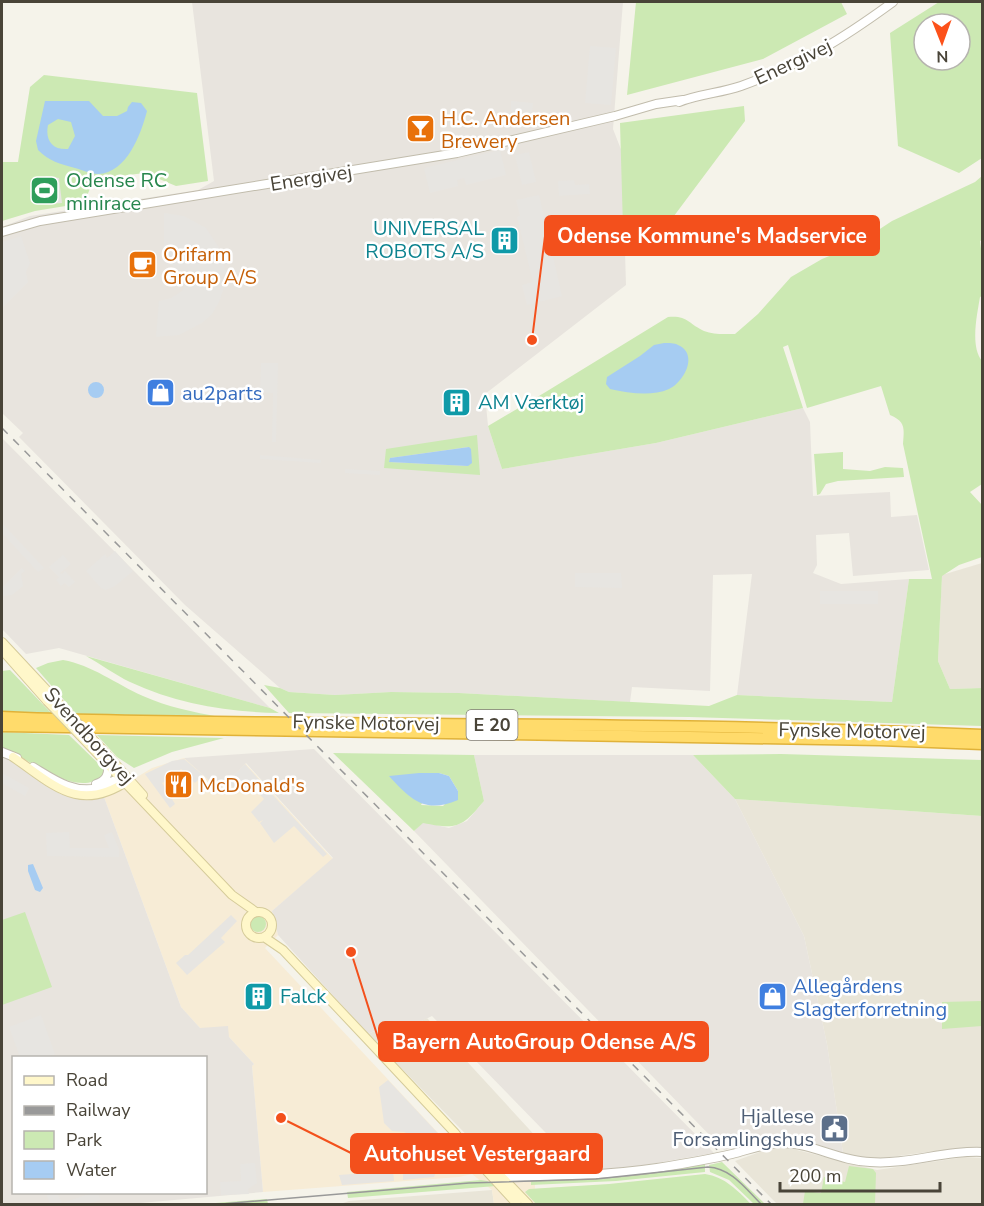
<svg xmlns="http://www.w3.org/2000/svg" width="984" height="1206" font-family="'Nunito Sans',sans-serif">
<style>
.residential{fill:#e9e5d8}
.commercial{fill:#f7ecd6}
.industrial{fill:#e8e4de;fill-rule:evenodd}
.green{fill:#cce9b3;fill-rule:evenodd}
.parking{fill:#e7e5e1}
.water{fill:#a6ccf2;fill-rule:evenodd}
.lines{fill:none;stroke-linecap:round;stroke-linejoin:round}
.tertiary-casing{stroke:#c1bcac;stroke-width:10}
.secondary-casing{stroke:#d5cb9a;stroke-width:10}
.motorway-casing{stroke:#e0b239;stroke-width:13}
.tertiary{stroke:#fff;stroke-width:8}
.secondary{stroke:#fff7ca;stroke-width:8}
.motorway{stroke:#ffdb6b;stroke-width:10}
.tram{stroke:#999;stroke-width:1.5}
.rail{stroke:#999;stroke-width:1.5;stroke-dasharray:8 8;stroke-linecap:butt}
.secondary-bridge-casing{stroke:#d5cb9a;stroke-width:10;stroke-linecap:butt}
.secondary-bridge{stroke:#fff7ca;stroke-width:8}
.labels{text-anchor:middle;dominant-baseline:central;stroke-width:5;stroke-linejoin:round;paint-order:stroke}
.shield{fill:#fff;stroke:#807c74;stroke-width:1.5}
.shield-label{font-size:18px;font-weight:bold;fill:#494438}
.street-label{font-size:20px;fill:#494438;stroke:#fff}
.food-label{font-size:20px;fill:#c56008;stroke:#fff;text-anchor:start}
.leisure-label{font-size:20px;fill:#27864d;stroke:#fff;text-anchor:start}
.culture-label{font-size:20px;fill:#0d838f;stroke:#fff;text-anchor:start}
.shop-label{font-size:20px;fill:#366cbe;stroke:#fff;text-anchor:start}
.service-label{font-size:20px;fill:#4e5e75;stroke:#fff;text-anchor:end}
.leader{fill:none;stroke:#f3501c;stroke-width:2}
.callout-dot{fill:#f3501c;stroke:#fff;stroke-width:2}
.callout{fill:#f3501c;stroke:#f3501c;stroke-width:2}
.callout-label{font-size:21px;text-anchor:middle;font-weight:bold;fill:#fff}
</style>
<rect width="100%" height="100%" fill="#f5f3ea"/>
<path class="residential" d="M982,563V688L950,689L938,661L942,575Z
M735,799L982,816V1148H959L882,1158H862L843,1153L827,1044L804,936Z
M427,1018L563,1166L561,1170L535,1171L523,1158L495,1164L368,1034L396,1021L407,1028Z
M789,1148L877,1170L965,1157L982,1158V1204H777L735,1161L768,1149Z
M492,1190L494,1204H340L349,1201Z"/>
<path class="commercial" d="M184,758L219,788L245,763L333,859L272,911L278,935L265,948L456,1152L474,1164H495L515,1150L535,1171V1189L575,1186L576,1204H494L492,1190L472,1174L459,1177L263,1192L252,1066L254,1064L229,1037L200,1028L181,1007L104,797L152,768Z"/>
<path class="industrial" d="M192,2H623L613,129L622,152L626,285L485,394L488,426L502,469L656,443L803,408L810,422L813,496L890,492L891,517L917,515L929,570L853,576L849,533L816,535L817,565L813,573L841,584L909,579L892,702L737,695L752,574L713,575L710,691L632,687L630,702L459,693L391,692L335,695L289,692L280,688L185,605L19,437L23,433L2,413V227L30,216L198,190L214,181Z
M2,438L270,708L59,648L26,654L2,629Z
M314,749L714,1153L645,1165L589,1172L581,1169L432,1016L407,1028L395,1021L368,1034L278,935L272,911L333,858L246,763L219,789L184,758Z
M474,755H693L735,799L804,936L827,1044L843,1153L804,1140L783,1137L724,1150L414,831L423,822L449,828L467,821L484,801Z
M2,756L34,773L60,794L89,800L104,797L181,1007L200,1028L228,1026L229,1037L254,1064L252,1066L263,1192L129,1204H2ZM14,1058H206V1192H14Z"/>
<path class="green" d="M636,2H841L847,14L763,59L627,95Z
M939,2H982V158L959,173L898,146L890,33ZM924,24H960V60H924Z
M44,75L197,93L208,181L176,186L145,173L94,179L84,203L35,211L2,221V162H18L30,87Z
M744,106L745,121L665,228H623L620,123Z
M982,176V240L980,241L982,256V296L980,297C977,315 970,346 982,361V484L970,492L982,505V557L959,565L942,576L938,661L950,689L982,688V726L689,717L289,713L264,685L280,688L289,692L335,695L391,692L459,693L709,706L737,695L892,702L909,579H932L903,444C904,428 906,422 890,415L881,386L807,408L788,345L783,347L803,408L656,443L502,469L488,426L544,393L668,317C687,315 689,324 704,331C714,335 724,334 735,334L758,314L791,277L822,259L854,246L892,221L975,182Z
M477,435L480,475L384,468L386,449ZM468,447V466L389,462L390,458Z
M843,452V469L870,471L885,467L903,468L904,477L838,481L826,484L820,494L817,495L814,454Z
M86,656L270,708L279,713C227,712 177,704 130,682C115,675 101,664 86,656Z
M63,660C92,665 116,684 143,696C167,707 194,712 219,717L77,715L36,668L48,663Z
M10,670L52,714L2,711V671Z
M2,732L69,735L104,769L103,775C77,801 27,757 2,747Z
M97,735L224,738L172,752L134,768L117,757Z
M333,753L474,755L484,801C462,827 458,830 423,823L414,831ZM439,773L449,776L458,791L443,806L421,805Z
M781,754L982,760V816L735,799L693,755Z
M25,912L52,987L2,1005V920Z
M250 924a8 8 0 1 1 16 0a8 8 0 1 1-16 0Z
M982,1001V1026L942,1029V1002Z
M722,1162L765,1204H754L729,1180L710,1172L709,1165Z
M703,1164H705V1172L616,1181L531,1185V1180Z
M849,1166L873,1169L876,1173L875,1204H803L805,1191L821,1193L824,1177L845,1182Z
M705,1174C725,1177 737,1190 751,1204H536L525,1192L529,1189L609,1184Z
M481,1180L487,1181L496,1186L348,1198L347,1192Z
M267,1199L268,1204H203Z"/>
<path class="parking" d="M590,46L616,48L611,105L585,103Z
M511,101L533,103L532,113L511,111Z
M500,150L506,175L466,185L464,178L457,180L458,186L430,193L424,168Z
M529,152L536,182L522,185L515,155Z
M46,176L59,178L62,203L48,204L43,186L38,183Z
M574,180L575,185L589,184L590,194L559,196L558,181Z
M539,195L562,296L527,305L522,285L533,282L517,217L520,216L516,200Z
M164,213L184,216L206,228L220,249L226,274H222L221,286L224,288L219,302L212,314L202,323L179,335L156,337L159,301L171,298L182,291L189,275L185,270H176L171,264L164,262Z
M21,236L30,263L26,272L28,282L2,308V242Z
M261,363H278L276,442H272L273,393L260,392Z
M260,455L321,460V463L260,459Z
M345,469L380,471V475L345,473Z
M2,523L44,568L38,572L2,533Z
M115,551L133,571L115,586L106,590L101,588L86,571L105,554L107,558Z
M63,555L71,564L60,573L62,574L65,571L75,582L69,587L65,583L61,586L56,580L59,577L49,567Z
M22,568L25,571L21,574L23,586L12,595L3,596L2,588Z
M575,573H621L622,588L575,587Z
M820,591H878V604H820Z
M184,759L203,775L195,783L181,769L172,778L162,783L175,804L170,808L145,774L172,761Z
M245,764L280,803L327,854L323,857L294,826L274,843L260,823L263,820L259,822L251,812L264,799L247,781L236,791L227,781Z
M2,773L29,788L25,796L2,783Z
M69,832L70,848H109L104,835L112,832L119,849V857L47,856L46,833Z
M231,915L237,921L221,938L225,942L187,975L176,963L185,955H188Z
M41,1015L55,1054L46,1057H20L9,1027Z
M388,1080L447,1143L434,1177L403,1180V1172L420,1171L431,1144L404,1132L392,1131L384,1123L379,1087Z
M255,1163L257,1183L248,1189L249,1194L221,1195L220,1182L241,1181L240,1164Z
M393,1171L394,1181L342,1185L339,1175Z
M46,1193H57L62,1203L92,1193H98L101,1200L87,1204H50Z"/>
<path class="water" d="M45,101H89L103,116H117L127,111L128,107L132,102L141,103L147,111C141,134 127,173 98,174C91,174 82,170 75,168C60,164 49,161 38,150L36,141ZM58,119L71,122L75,136L68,149C52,150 45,140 48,125Z
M664,343C668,343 675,343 678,345C699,354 684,382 669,389C651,397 629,393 610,389L606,384L607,377L640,356L654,345Z
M88 390a8 8 0 1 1 16 0a8 8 0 1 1-16 0Z
M469,447L471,449L472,463L468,466L389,462L390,458Z
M419,773H439L449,776L458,791V800C425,814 411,800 389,776Z
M33,864L43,888L40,892L35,890L28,871V865Z"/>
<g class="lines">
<defs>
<path id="tertiary" d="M679,102C699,94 721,93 741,86C802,64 841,40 893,2
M2,232L40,221L457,153L615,116L656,104L683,100
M2,752L17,758
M33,767C53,779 73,794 98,788C106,785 116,778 124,778
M96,784C106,781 109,775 108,765
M498,1177C551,1176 604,1176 657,1168C682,1164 707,1160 732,1154C748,1150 765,1143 781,1143C812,1143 839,1161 870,1162C908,1165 945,1150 982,1152"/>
<path id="secondary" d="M2,642L56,700
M2,650L47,701
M92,748L232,895L256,912
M102,749L143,795
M13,757C54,785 79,814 129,780
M246 925a13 13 0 1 1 26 0a13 13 0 1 1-26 0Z
M264,937L283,950L367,1039L455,1133L470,1153L517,1204
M465,1141L475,1149L528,1204"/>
<path id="motorway" d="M2,717C108,722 215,722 322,723C542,725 763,725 982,735
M2,726L880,740L982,744"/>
</defs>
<use href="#tertiary" class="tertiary-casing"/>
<use href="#secondary" class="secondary-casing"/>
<use href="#motorway" class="motorway-casing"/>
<use href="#tertiary" class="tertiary"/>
<use href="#secondary" class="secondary"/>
<use href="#motorway" class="motorway"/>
<path class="tram" d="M222,1204L469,1183L596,1179L708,1167C731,1168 746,1189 761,1204"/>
<path class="rail" d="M2,428L771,1204"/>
<defs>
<path id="secondary-bridge" d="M56,700L102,749
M47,701L92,748"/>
</defs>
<use href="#secondary-bridge" class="secondary-bridge-casing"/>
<use href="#secondary-bridge" class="secondary-bridge"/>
</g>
<defs>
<symbol id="bar-square" viewBox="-11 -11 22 22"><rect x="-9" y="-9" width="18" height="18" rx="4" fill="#e8710a" stroke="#fff"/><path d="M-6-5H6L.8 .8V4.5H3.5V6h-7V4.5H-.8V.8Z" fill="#fff"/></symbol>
<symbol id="stadium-square" viewBox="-11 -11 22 22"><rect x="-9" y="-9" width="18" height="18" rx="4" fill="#2e9e5b" stroke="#fff"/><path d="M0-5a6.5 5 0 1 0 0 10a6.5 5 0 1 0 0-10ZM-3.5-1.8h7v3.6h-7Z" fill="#fff"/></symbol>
<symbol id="building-square" viewBox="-11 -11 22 22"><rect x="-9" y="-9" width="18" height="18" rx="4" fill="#0f9aa8" stroke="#fff"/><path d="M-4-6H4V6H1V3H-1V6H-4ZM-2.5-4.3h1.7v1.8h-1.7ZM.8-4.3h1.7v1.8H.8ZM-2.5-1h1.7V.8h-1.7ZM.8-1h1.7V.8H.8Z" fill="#fff"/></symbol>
<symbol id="cafe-square" viewBox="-11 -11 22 22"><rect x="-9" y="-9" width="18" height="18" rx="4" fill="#e8710a" stroke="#fff"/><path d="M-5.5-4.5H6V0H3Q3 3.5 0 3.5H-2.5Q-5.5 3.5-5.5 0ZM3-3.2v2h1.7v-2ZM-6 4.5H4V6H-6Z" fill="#fff"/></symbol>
<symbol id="shop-square" viewBox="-11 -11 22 22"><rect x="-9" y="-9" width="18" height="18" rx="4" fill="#3f7fe0" stroke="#fff"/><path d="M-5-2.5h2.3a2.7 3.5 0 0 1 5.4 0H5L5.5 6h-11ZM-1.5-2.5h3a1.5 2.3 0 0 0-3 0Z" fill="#fff"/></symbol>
<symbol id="restaurant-square" viewBox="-11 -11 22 22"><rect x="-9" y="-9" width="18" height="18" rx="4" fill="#e8710a" stroke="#fff"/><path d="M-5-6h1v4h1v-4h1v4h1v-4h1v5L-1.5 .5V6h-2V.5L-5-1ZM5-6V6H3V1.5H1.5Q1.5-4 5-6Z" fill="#fff"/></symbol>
<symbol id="civic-square" viewBox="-11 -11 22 22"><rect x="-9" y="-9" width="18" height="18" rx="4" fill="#5c6f8a" stroke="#fff"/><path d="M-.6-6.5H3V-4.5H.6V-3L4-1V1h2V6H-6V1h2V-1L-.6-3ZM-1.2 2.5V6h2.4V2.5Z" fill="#fff"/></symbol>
</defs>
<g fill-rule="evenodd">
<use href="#bar-square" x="404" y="112" width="33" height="33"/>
<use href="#stadium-square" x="28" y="174" width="33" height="33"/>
<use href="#building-square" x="488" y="224" width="33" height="33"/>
<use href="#cafe-square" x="126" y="248" width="33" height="33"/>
<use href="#shop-square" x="144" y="376" width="33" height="33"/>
<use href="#building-square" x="440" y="386" width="33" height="33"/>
<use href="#restaurant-square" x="162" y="768" width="33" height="33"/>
<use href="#building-square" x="242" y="980" width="33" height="33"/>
<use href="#shop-square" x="756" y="980" width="33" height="33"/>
<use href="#civic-square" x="818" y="1112" width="33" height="33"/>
</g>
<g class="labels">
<rect class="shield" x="466.5" y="710" width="51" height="30" rx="4.5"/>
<g class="shield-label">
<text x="492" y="725">E 20</text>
</g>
<g class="street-label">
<text transform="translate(793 62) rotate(-25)">Energivej</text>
<text transform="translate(311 178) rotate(-9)">Energivej</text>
<text transform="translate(366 723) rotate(1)">Fynske Motorvej</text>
<text transform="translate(852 731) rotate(1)">Fynske Motorvej</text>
<text transform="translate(89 736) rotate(48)">Svendborgvej</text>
</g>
<g class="food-label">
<text x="441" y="118">H.C. Andersen<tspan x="441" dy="23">Brewery</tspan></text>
<text x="163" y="254">Orifarm<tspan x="163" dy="23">Group A/S</tspan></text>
<text x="199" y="785">McDonald's</text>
</g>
<g class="leisure-label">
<text x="66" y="180">Odense RC<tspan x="66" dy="23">minirace</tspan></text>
</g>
<g class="culture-label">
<text x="484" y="228" text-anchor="end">UNIVERSAL<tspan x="484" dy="23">ROBOTS A/S</tspan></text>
<text x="478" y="402">AM Værktøj</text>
<text x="280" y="996">Falck</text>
</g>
<g class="shop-label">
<text x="182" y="393">au2parts</text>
<text x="793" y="986">Allegårdens<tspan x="793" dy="23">Slagterforretning</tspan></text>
</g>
<g class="service-label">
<text x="814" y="1116">Hjallese<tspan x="814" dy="23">Forsamlingshus</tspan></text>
</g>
</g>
<path class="leader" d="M532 340L545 236M351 952L379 1041M281 1118L351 1153"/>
<g class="callout-dot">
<circle cx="532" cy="340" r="6"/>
<circle cx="351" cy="952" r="6"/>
<circle cx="281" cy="1118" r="6"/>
</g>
<g class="callout">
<rect x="545" y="216" width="334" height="39" rx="6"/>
<rect x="379" y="1022" width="329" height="39" rx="6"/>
<rect x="351" y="1134" width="251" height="39" rx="6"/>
</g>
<g class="callout-label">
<text x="712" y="243">Odense Kommune's Madservice</text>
<text x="544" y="1049">Bayern AutoGroup Odense A/S</text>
<text x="477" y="1161">Autohuset Vestergaard</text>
</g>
<rect width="984" height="1206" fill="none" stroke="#494438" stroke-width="6"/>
<rect x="12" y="1056" width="195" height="138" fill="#ffffff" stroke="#b6b4af" stroke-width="1.5"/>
<rect x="24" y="1076" width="30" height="9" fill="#fff7ca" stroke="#b6b4af" stroke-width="1.5"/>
<text x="66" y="1086" font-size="18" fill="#494438">Road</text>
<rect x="24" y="1106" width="30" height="9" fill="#999999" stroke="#b6b4af" stroke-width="1.5"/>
<text x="66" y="1116" font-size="18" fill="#494438">Railway</text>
<rect x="24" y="1131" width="30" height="18" fill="#cce9b3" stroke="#b6b4af" stroke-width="1.5"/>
<text x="66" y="1146" font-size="18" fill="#494438">Park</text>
<rect x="24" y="1161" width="30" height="18" fill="#a6ccf2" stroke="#b6b4af" stroke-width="1.5"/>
<text x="66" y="1176" font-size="18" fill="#494438">Water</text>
<g transform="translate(942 42) rotate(179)"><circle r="28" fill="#ffffff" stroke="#b6b4af" stroke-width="1.5"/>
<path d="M0-4.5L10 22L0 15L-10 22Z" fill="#fc511a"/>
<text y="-9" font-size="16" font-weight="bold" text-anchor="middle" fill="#494438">N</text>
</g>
<path d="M780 1182v9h160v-9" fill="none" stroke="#494438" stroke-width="3"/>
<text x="789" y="1182" font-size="18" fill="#494438" stroke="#ffffff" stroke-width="4.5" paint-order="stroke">200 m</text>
</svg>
